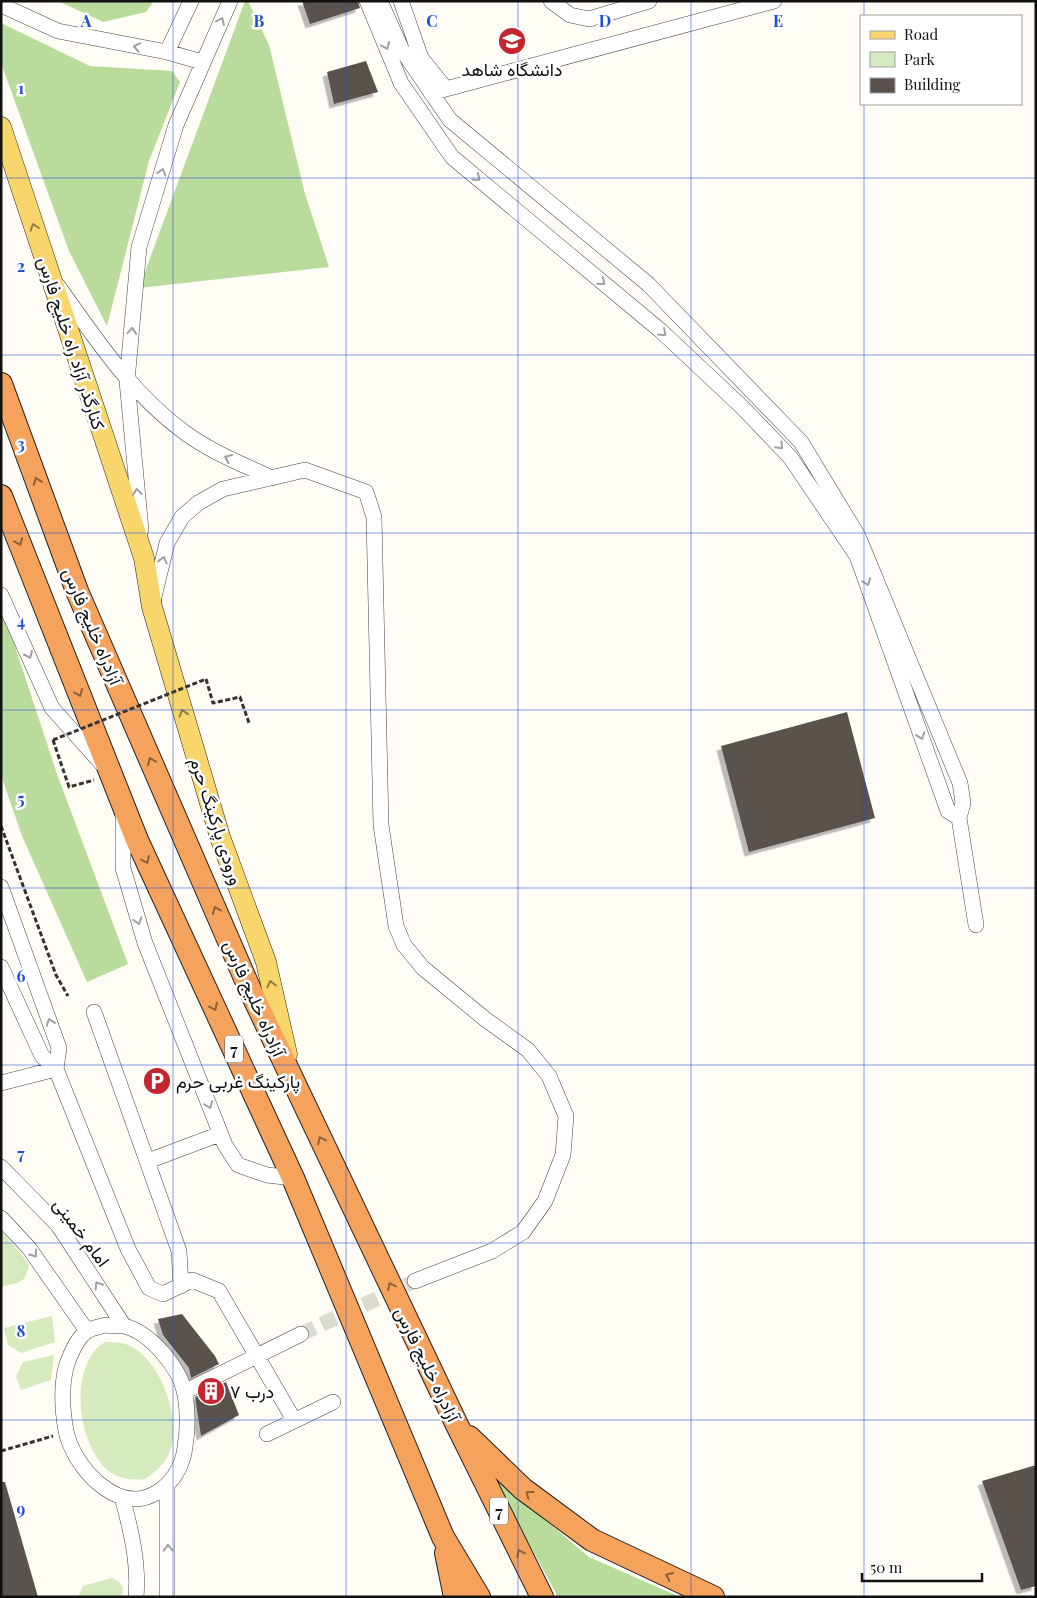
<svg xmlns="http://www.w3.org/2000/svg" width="1037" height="1598" font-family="'Playfair Display',Vazirmatn,serif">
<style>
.green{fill:#d5ebbd}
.forest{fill:#b9dc9c}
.building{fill:#5a524d;filter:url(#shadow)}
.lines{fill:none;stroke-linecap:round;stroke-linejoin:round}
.minor-tunnel{stroke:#dbdad3;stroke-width:15;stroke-dasharray:15 8;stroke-linecap:butt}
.minor-casing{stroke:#444;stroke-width:16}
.major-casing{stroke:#222;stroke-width:21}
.highway-casing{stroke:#222;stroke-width:24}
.path{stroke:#333;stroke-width:3;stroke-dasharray:5 2.5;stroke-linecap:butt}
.minor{stroke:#fff;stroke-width:15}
.major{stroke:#f9d66b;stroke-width:20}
.highway{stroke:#f5a25d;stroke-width:22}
.path-bridge{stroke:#333;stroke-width:3;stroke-dasharray:5 2.5;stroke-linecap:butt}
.oneway{stroke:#a0a0a0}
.oneway2{stroke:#917d42}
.oneway3{stroke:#8e613b}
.grid{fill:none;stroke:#1d4ed8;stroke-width:1;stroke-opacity:0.55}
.labels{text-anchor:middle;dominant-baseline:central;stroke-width:5;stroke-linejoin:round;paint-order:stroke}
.shield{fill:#fff;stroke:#585858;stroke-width:1}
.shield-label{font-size:16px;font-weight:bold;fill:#111}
.poi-label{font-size:18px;fill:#111;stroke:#fff;text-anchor:start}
.street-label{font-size:18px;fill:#111;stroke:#fff}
.grid-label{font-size:16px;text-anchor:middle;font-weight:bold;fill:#1d4ed8;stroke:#fff;stroke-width:5;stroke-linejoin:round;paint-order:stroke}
</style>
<defs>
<filter id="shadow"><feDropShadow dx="-4.5" dy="4.5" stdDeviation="0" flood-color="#0004"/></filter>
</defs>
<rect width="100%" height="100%" fill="#fffdf5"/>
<path class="green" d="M1,1230L29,1264C25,1285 20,1282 1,1287Z
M52,1316L55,1342L21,1353L8,1345L4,1328Z
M105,1342C113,1342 121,1342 128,1345C159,1358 179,1412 172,1444C169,1459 158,1471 145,1479C135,1480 125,1480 115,1475C77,1454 66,1365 105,1342Z
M54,1355L51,1380L21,1390L16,1376L23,1362Z
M112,1578L118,1581L123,1587L122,1597H78L83,1586Z"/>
<path class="forest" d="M58,1H154L146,12L103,22Z
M245,1H248L269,45L305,194L329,267L139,288Z
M1,23L90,66L172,71L180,82L149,161L107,326L69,251L1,63Z
M1,604L57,774L128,964L87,982L22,836L1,775Z
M492,1475L589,1557L680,1597H558Z"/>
<path class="building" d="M302,1H358L360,8L310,24Z
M366,61L378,92L334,104L327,72Z
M847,712L875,818L749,852L721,746Z
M182,1314L215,1356L219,1364L191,1378L189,1368L163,1335L158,1319Z
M226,1382L239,1415L201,1436L195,1397Z
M1036,1465V1586L1021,1590L982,1481Z
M1,1482H5L38,1597H1Z"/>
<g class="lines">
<path class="minor-tunnel" d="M301,1334L415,1281"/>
<defs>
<path id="minor" d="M367,1L401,83L452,157L661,331L742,407L790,457L857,556L948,811L959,818L963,803L960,783L858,536L801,442L648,284L450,120L402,50L380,1
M401,1L421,58L446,89
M551,1L570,15L589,19L649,1
M1,5L58,31L167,52L202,62
M167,52L191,1
M431,93L774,1
M58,286C96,339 131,393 184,432C211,452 242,464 272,478
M141,530L127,381L139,247L176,125L230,1
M1,595L52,708L102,764
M153,601L167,543L182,517L198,503L223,489L305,470L366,492L374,517L381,825L396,926L404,945L423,968L485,1019L528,1050L549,1076L566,1116L563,1155L545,1201L523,1232L492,1251L415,1281
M123,816V868L145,943L225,1145L238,1165L267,1175L293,1178
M959,818L976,925
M1,887L59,1048L56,1069
M1,967L42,1056L56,1069L128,1249L149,1288L163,1294L192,1280L219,1291L294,1420
M94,1012L179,1251L181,1286
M1,1083L56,1069
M148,1161L220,1134
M1,1167L58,1225L124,1326
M1,1218L29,1248L87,1331
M105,1325C111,1326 118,1325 124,1326C150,1332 180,1368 185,1394C188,1412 188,1429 185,1447C183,1466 172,1484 156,1493C117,1516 73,1466 66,1431C62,1409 61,1388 66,1367C70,1355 76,1339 87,1331C92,1328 99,1327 105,1325Z
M184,1392L301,1334
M267,1434L333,1402
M167,1487V1597
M122,1497C131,1530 139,1563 136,1597"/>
<path id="major" d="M1,127L144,558L152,607L220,837L266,962L287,1054"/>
<path id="highway" d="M1,384L77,591L251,992L457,1425L542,1597
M1,496L137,840L293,1178L443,1537L479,1597
M469,1437L523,1489L592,1540L713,1597
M446,1553L455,1597"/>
</defs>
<use href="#minor" class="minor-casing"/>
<use href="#major" class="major-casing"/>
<use href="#highway" class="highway-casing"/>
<path class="path" d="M206,679L213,703L240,697L249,723
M53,740L69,787L94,780
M1,826L56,975L68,996
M1,1451L53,1436"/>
<use href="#minor" class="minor"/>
<use href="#major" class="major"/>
<use href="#highway" class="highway"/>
<path class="path-bridge" d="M53,740L206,679"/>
</g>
<defs><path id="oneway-chevron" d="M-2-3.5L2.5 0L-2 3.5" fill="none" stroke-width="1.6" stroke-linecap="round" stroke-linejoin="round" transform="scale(1.25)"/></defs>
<g class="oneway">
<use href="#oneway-chevron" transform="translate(221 21) rotate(-65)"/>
<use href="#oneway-chevron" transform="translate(386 46) rotate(67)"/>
<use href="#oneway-chevron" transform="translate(137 47) rotate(-169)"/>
<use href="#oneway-chevron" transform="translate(162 172) rotate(-73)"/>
<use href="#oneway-chevron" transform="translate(477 178) rotate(41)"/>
<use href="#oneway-chevron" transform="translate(602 282) rotate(39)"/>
<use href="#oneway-chevron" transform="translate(132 331) rotate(-85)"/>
<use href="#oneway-chevron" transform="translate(663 333) rotate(43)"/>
<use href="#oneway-chevron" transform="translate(780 446) rotate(46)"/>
<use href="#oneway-chevron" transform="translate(228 458) rotate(-155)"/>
<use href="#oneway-chevron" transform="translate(137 492) rotate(-96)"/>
<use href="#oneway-chevron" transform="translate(163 560) rotate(-76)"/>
<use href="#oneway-chevron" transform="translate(867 582) rotate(69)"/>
<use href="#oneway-chevron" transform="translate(29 655) rotate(66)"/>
<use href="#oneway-chevron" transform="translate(921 736) rotate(70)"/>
<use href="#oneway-chevron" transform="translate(138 921) rotate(74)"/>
<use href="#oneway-chevron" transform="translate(50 1022) rotate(-110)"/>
<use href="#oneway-chevron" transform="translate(209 1105) rotate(69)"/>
<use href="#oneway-chevron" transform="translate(34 1254) rotate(54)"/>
<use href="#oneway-chevron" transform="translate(98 1285) rotate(-123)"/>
<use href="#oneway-chevron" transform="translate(168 1548) rotate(-91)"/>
</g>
<g class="oneway2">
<use href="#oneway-chevron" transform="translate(34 227) rotate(-108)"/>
<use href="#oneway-chevron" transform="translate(183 713) rotate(-107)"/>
<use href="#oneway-chevron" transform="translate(271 984) rotate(-102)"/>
</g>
<g class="oneway3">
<use href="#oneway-chevron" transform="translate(37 481) rotate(-110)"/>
<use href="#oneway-chevron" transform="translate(19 542) rotate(68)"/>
<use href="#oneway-chevron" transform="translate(79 693) rotate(68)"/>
<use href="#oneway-chevron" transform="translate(151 761) rotate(-113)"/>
<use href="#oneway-chevron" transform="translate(146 860) rotate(65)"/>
<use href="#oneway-chevron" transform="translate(216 910) rotate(-113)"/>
<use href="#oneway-chevron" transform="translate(214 1007) rotate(65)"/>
<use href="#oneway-chevron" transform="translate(321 1140) rotate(-116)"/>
<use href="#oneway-chevron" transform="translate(391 1286) rotate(-116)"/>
<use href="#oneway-chevron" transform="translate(529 1494) rotate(-144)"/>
<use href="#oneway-chevron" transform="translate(520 1553) rotate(-116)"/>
<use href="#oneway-chevron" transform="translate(669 1576) rotate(-155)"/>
</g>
<path class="grid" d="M173,1V1597M346,1V1597M518,1V1597M691,1V1597M864,1V16M864,104V1597M1,178H1036M1,355H1036M1,533H1036M1,710H1036M1,888H1036M1,1065H1036M1,1243H1036M1,1420H1036"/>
<defs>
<symbol id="university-disc" viewBox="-11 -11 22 22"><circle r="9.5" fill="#c4262e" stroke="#fff"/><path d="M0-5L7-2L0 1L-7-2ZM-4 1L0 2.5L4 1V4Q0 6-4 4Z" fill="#fff"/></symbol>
<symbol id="parking-disc" viewBox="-11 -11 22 22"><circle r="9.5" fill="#c4262e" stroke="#fff"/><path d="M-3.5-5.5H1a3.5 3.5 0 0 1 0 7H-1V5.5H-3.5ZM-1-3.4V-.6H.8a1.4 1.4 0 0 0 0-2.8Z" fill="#fff"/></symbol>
<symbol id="building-disc" viewBox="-11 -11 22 22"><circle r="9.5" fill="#c4262e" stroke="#fff"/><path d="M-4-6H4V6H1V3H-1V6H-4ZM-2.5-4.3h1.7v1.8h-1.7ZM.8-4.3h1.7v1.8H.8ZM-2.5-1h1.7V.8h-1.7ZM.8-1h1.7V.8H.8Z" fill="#fff"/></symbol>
</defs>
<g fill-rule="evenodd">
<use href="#university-disc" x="496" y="25" width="32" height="32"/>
<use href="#parking-disc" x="141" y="1065" width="32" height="32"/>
<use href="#building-disc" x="195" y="1375" width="32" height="32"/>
</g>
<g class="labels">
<g class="shield">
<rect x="225" y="1035.5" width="18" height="27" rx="4"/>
<rect x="490" y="1497.5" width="18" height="27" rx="4"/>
</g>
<g class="shield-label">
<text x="234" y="1049">7</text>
<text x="499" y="1511">7</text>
</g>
<g class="poi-label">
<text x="512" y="69" text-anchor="middle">دانشگاه شاهد</text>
<text x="176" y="1081">پارکینگ غربی حرم</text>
<text x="230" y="1391">درب ۷</text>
</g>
<g class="street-label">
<text transform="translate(72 343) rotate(72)">کنارگذر آزاد راه خلیج فارس</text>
<text transform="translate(93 626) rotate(67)">آزادراه خلیج فارس</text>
<text transform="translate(217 821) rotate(72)">ورودی پارکینگ حرم</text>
<text transform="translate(255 998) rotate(66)">آزادراه خلیج فارس</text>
<text transform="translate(82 1232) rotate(53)">امام خمینی</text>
<text transform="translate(428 1364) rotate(64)">آزادراه خلیج فارس</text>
</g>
</g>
<g class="grid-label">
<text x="86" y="27">A</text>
<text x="259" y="27">B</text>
<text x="432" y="27">C</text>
<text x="605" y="27">D</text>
<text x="778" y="27">E</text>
<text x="21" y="94">1</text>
<text x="21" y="272">2</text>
<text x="21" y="450">3</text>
<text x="21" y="627">4</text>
<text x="21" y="805">5</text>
<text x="21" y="982">6</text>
<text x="21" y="1160">7</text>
<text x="21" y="1337">8</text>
<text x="21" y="1515">9</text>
</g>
<rect width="1037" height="1598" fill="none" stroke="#111111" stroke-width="5"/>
<rect x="860" y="15" width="162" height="90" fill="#ffffff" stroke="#a0a0a0"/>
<rect x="870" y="31" width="25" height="8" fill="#f9d66b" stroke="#a0a0a0"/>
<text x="904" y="40" font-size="15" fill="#111111">Road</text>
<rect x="870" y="52" width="25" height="15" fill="#d5ebbd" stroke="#a0a0a0"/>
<text x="904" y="65" font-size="15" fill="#111111">Park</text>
<rect x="870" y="78" width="25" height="15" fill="#5a524d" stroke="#a0a0a0"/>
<text x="904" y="90" font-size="15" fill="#111111">Building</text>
<path d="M862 1573v8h120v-8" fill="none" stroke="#111111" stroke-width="2.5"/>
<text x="870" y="1573" font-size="15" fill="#111111" stroke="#ffffff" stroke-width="4" paint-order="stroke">50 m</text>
</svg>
